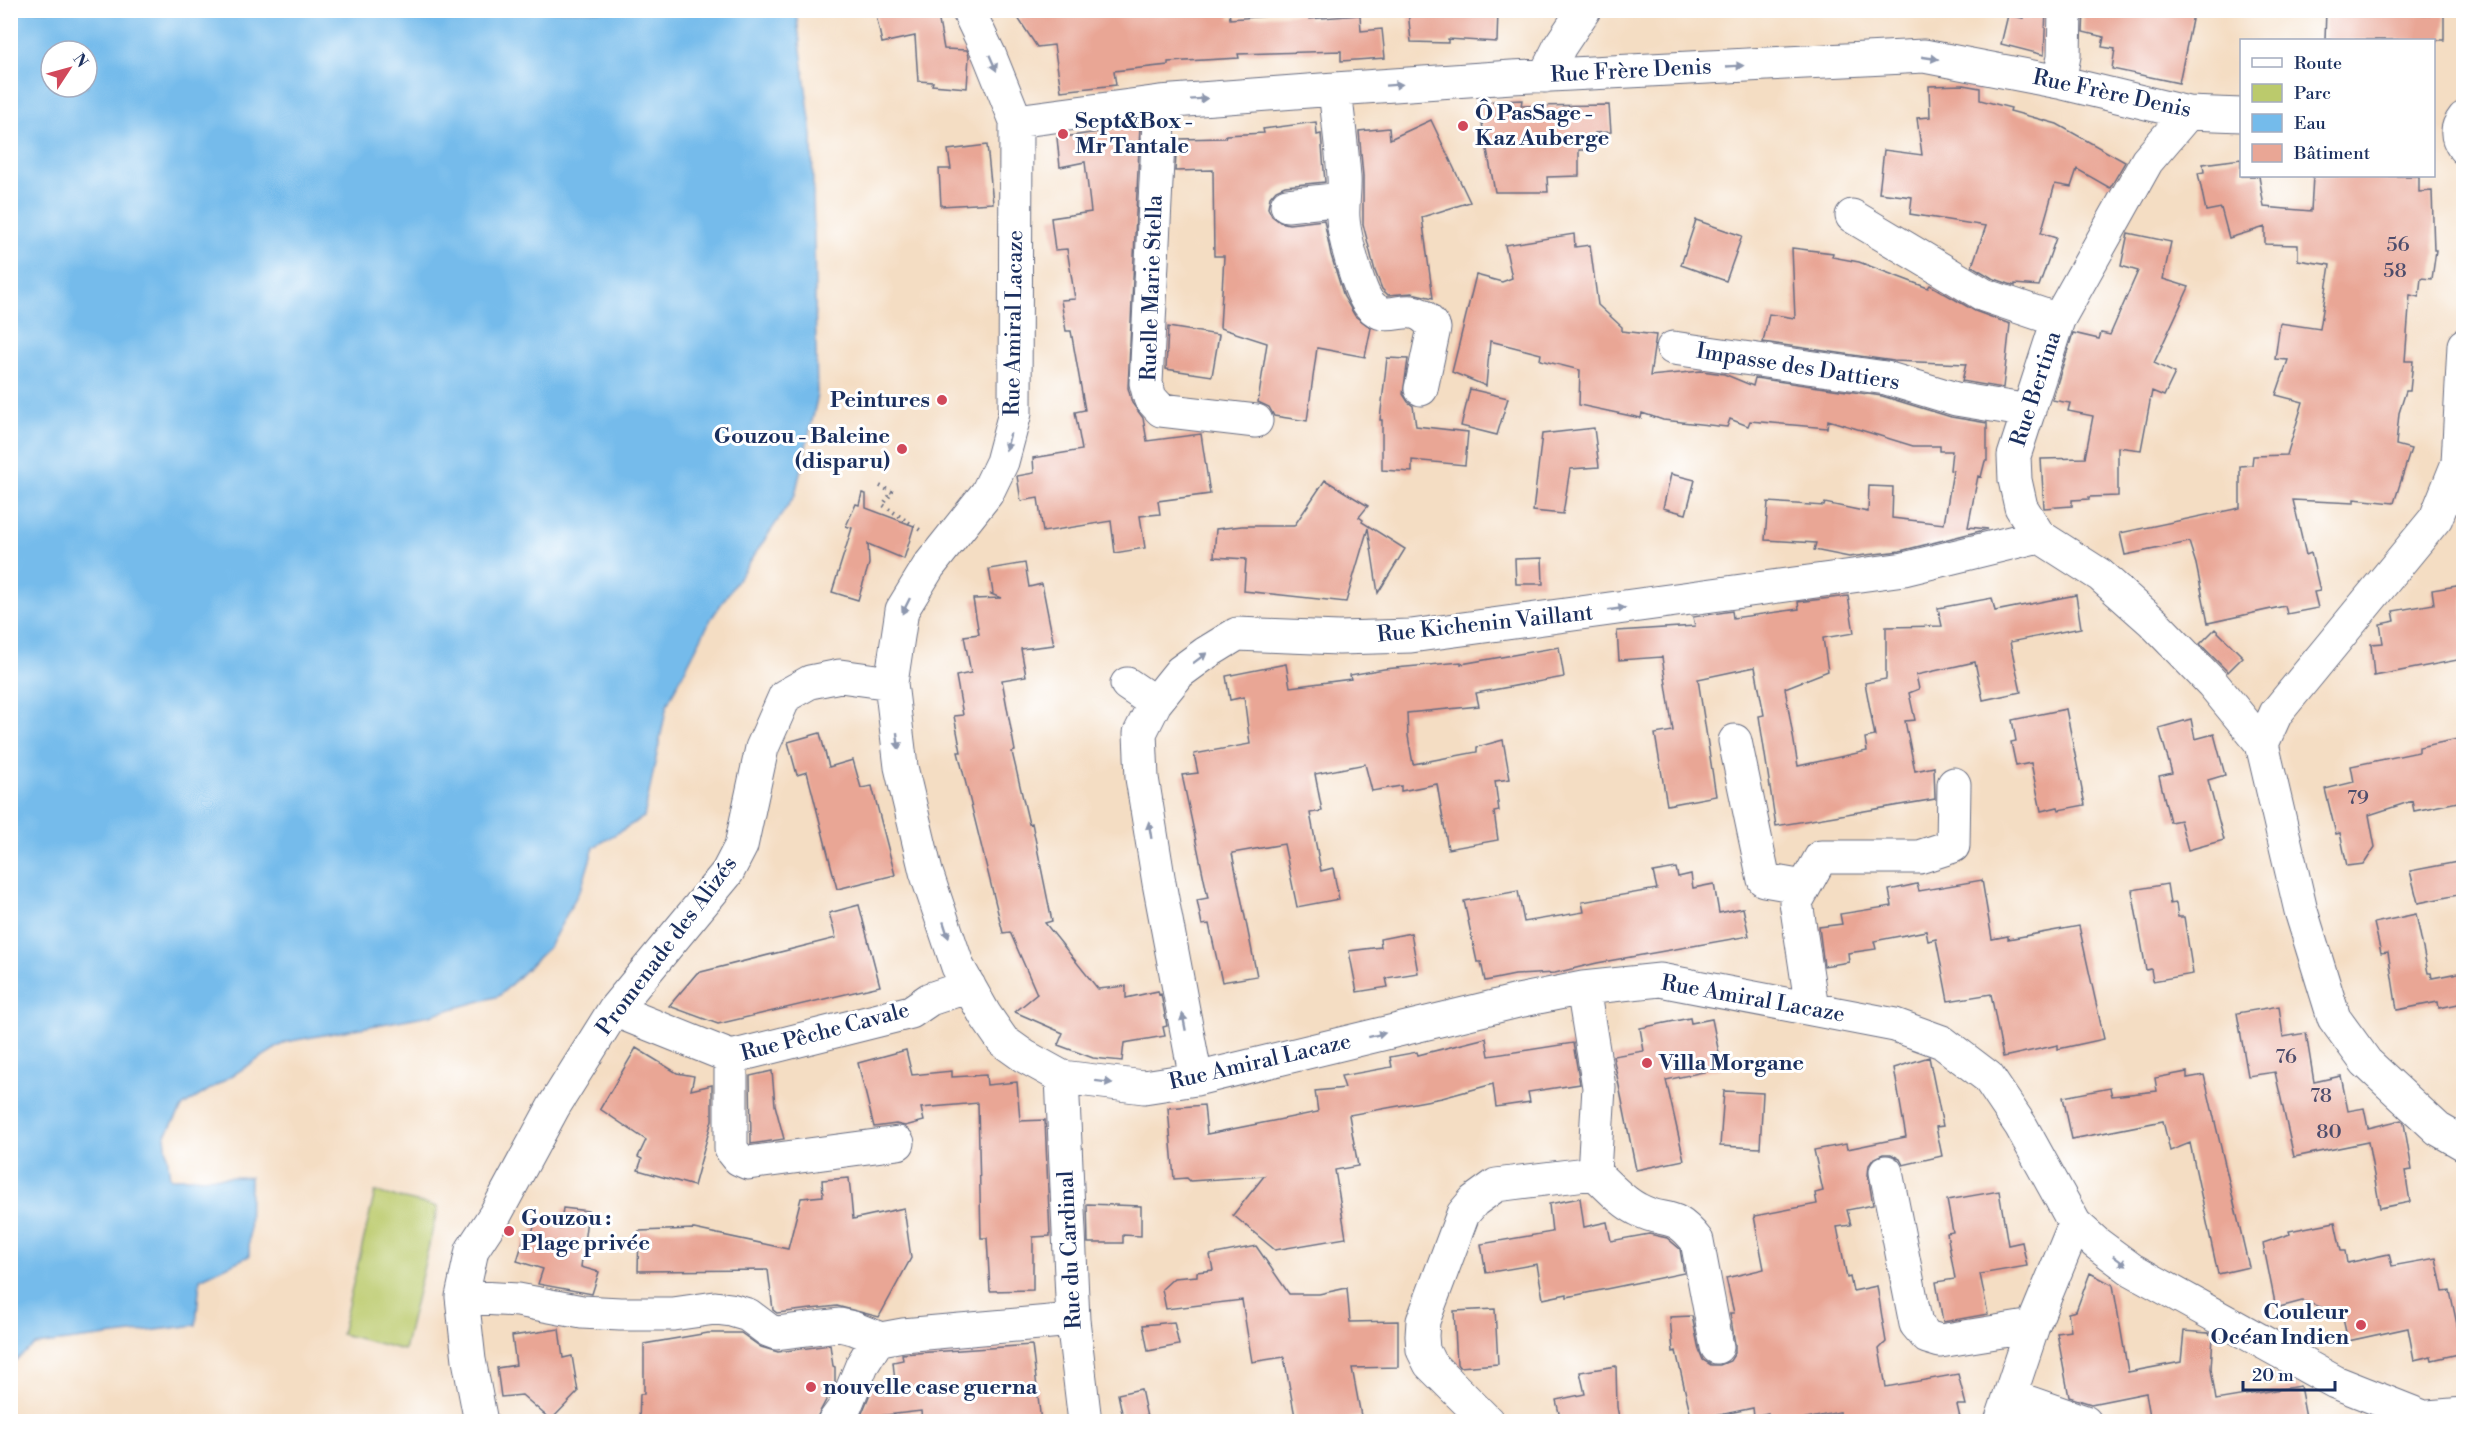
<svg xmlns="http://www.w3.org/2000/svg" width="2474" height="1432" font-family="'Libre Bodoni',serif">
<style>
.green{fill:#bbca6c;stroke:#6b7c65;stroke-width:1.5}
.water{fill:#74bbeb;stroke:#4875a4;stroke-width:1.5;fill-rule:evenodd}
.building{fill:#e9a695}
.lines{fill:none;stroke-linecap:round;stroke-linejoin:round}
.minor-casing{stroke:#676c81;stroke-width:35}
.path{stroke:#676c81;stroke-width:4;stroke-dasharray:1.5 4.5;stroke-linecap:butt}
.minor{stroke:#fff;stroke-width:33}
.oneway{fill:#8d97ae}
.poi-dot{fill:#d1495b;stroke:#fff;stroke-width:2}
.labels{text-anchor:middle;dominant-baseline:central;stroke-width:6;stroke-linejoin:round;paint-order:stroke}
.number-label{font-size:20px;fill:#4e4d6c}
.street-label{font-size:22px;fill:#1b2f5e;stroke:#fff}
.poi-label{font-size:22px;font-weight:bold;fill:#1b2f5e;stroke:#fff;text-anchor:start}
</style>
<rect width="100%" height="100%" fill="#fff"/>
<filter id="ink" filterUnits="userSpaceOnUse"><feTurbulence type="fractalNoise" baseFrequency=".0167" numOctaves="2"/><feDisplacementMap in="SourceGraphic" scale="12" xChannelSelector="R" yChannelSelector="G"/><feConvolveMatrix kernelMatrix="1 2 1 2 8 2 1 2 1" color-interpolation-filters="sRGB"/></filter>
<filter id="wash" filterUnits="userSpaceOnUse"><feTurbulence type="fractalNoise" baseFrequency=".008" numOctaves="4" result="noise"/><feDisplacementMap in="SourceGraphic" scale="24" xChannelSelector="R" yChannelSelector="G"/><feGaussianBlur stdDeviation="1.35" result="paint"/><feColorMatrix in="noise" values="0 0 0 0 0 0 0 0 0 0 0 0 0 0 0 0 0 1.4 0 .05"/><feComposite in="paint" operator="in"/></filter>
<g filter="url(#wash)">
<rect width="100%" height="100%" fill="#f4ddc3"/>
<path class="green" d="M375,1192L438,1207L404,1350L341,1334Z"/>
<path class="water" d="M11,10L796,11L812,136L817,399L795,495L711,619L667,705L644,817L594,847L582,886L549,947L499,996L430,1015L286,1042L183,1106L165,1136L170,1178L250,1177L249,1256L200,1279L196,1325L35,1345L11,1364ZM51,51H87V87H51Z"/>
<g id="blocks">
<path class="building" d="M875,10H937L944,49L967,50L969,56L967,88L932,85L933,82L918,81L915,36L882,43Z
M1054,10H1229L1230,19L1308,13L1309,19L1360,15L1361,31L1382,29L1385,58L1341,61V51L1238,54L1239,58L1168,62V65L1114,71L1116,85L1061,91L1054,45L1037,47L1018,18Z
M1408,10H1498L1497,42L1448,39V43L1411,42Z
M2025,10H2046L2044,55L2001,44L2008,15L2023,18Z
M2084,10H2194L2179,83L2112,69L2115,49L2102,47L2104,37L2083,32Z
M2326,10H2406V14L2444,15V40H2325Z
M1963,85L1980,88V100L2011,108L2010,111L2057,124L2125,162L2110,188L2077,169L2071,187L2055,184L2041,233L2056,238L2039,286L2015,284V286L1992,278L1972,266L1986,226L1910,214L1912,197L1879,193L1884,150L1922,155L1917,118L1930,117L1929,86Z
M1522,100L1521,106L1609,105L1611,132L1595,133L1590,150H1579V176L1547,177L1548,192H1495L1478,102Z
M1431,120L1470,202L1422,217L1433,298L1412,293L1388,295L1382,289L1375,271L1363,224V176L1359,131L1389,128L1390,139Z
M1316,122L1317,135L1321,134L1325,182L1285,186L1276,190L1270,197L1268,208L1272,216L1280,222L1289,224L1324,220L1331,255L1344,297L1355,316L1371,328L1365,357L1317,348L1307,421L1274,416L1269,407L1258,402L1267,343L1220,328L1224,256H1214L1213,170L1175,171L1177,139L1225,138L1226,135L1264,133L1263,129Z
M1140,126L1128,388L1132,403L1143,418L1147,441L1201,434L1210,494L1158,501L1160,514L1140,516L1145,548L1115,553L1111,521L1043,532L1038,498L1021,501L1017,476L1034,473L1033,458L1082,450L1075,412L1085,410L1071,331H1066L1061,300L1075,299L1067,249L1055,250L1051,218L1091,212L1085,162L1060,167L1057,138Z
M987,145L993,203L941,206L939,169H951L948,150Z
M2241,159V176H2259L2264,207L2311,211L2313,176H2419V192L2432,191L2434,250H2436L2432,279L2421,278L2419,297L2410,295L2405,361H2413L2410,391H2406L2399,413L2396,445L2411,449L2394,503L2354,499V503L2293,500L2306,555L2311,553L2320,591L2314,592L2318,608L2287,614L2285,606L2208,623L2196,564L2189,542L2125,555L2120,533L2240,508V466L2252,465L2253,456L2287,455L2303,402L2276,395L2288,360L2275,359L2280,323L2320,329L2330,265L2298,260V245L2265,244V227L2229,238L2221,208L2206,211L2198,173L2204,172L2203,164Z
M1696,220L1742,236L1726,281L1681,265Z
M2128,233L2171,242L2163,279L2189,287L2154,363L2175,373L2164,396L2152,391L2141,450L2118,447V496L2089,497V499L2072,500V506L2044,508L2041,459L2085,458L2093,416L2068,411L2070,403L2052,400L2073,333L2099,339L2101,333L2110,335L2138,271L2121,266Z
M1574,234L1575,247L1590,245L1598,305L1622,327V331L1656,335L1650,376L1701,371L1724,374L1753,386L1755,378L1882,396L1951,417L1987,423V461H1985L1981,477L1978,476L1968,527L1988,529L1900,551L1849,557L1814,550L1816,543L1765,540L1768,502L1824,506L1825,503L1868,512L1869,486L1893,487L1892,518L1944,524L1953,471L1950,470L1952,451H1940V446H1913L1828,420L1827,428L1750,421L1748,426L1730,419L1727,427L1663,420L1642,413L1641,418L1579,405L1580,370L1540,360L1541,354L1490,341L1486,386L1452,372L1476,275L1502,282L1512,278L1505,245Z
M1792,248L1833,253L1832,257L1859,262L1928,288L1930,285L1975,311L2010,324L2003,388L1962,381L1966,364L1894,361L1763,342L1769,314L1795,318Z
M1168,327L1219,335L1212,376L1166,369Z
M1387,358L1408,359L1403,394L1408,402L1413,406L1416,426L1468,432L1465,465L1412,460V472L1382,470V420H1380Z
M1470,389L1508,398L1497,435L1461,426Z
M1594,428L1599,467L1570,469L1563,514L1533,511L1542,434Z
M1671,474L1695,480L1686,514L1663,508Z
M1325,480L1368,506L1359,517L1363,520L1362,522L1405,549L1378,593L1368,528L1346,602L1244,591L1246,559L1214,557L1216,529L1242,526H1294Z
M862,493L866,494V508L914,526L904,559L868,544L869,564L858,600L832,592L852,528L846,526L856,504L859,505Z
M1542,558L1543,584H1516L1515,559Z
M1025,563L1029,587L1042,584L1054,645L1021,649L1026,676L1002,680L1015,751L1012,752L1029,824L1032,823L1052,921L1045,923L1098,989L1126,986V998L1158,991L1159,995L1161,994L1167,1026L1163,1027L1165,1036L1124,1043L1122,1061L1093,1058L1058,1045L1063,1033L1015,1012L1037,994L1010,932L1003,933L958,752H961L954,716L963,715L956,676L971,673L964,636L979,634L973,599L1001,598L991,594L993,593L989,569Z
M2463,585V659L2374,676L2371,644L2383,643L2380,624L2395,621L2393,611L2434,604L2432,590Z
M2076,595L2081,628L2010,642L2021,692L1983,700L1975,662L1916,675L1919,689L1909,693L1915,720L1905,721L1915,771L1934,767L1935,799L1776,826L1759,716L1764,715L1755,667L1698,679L1716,796L1667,805L1655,734L1673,731L1662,657L1619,660L1617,631L1695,626L1693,617L1732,611L1733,618L1799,609L1798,602L1848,596L1854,633L1823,638L1828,671L1785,688L1798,766L1867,751L1865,738L1875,736L1865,683L1886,679V627L1942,626L1938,608L1992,598L1995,611Z
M2215,629L2243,657L2228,672L2200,644Z
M1559,647L1564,677L1476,693L1479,706L1407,713L1408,736L1413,764L1477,752V747L1503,740L1510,779L1495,781L1499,811L1494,812L1498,840L1448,849L1437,784L1401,791V786L1372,791L1365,764L1315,774L1322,811L1310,813L1321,871L1333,868L1339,899L1297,907L1284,844L1232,853L1257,976L1222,982L1209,924L1202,925L1197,900L1208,898L1182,775L1198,773L1194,754L1250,744L1244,697L1230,700L1226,676L1286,664L1290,687L1351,679L1350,675L1384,669L1461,662V664Z
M2066,709L2085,805L2059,810L2058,807L2041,811L2031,763L2016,766L2011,742L2016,741L2012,720Z
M2191,719L2195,739L2214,734L2225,775L2208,780L2224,840L2188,850L2180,820L2170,822L2159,776L2172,773L2159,728Z
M820,733L829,767L853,760L861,788L872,786L895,875L837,889L807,772L797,775L788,742Z
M2463,738V801L2414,811L2412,801L2369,815L2375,847L2364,864L2347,866L2340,833L2336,834L2325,789L2354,782L2351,766L2419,752V747Z
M2463,861V894L2418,903L2410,871Z
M1676,868L1678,877L1691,874L1693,888L1714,884L1719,913L1743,908L1749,936L1597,963L1555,973L1515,975L1485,981L1481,962H1477L1464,901L1518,891L1524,922L1584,912L1582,902L1657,889L1653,872Z
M1982,880L1992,939L2008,936V939L2079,926L2104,1039L2058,1049V1045L2003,1057L1991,994L1948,1001L1936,939L1928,941L1926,931L1874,941L1876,949L1848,953L1849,962L1824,966L1819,927L1842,924L1840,914L1892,906L1889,890L1917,884L1919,891Z
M2167,884L2170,904L2176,903L2178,917H2184L2193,974L2153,981L2151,969L2146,970L2132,890Z
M859,905L880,986L718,1024L669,1006L697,973L836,938L829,913Z
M2416,914L2428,973H2431L2432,978L2463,972V1003L2439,1008L2438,1002L2397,1010L2388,952L2381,953L2374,923Z
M1411,933L1418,973L1386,978L1388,987L1357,992L1349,951L1381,947L1380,939Z
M2279,1006L2283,1037L2306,1033L2314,1082L2341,1076L2348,1111L2364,1108L2368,1128L2401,1120L2404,1123L2412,1170L2405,1171L2410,1202L2380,1208L2368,1142L2294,1157L2275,1072L2248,1076L2237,1013Z
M1690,1018L1691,1023L1712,1019L1722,1068L1666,1080L1684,1160L1636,1170L1613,1056L1644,1051L1640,1028Z
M1486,1038L1489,1056L1573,1043L1580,1084L1528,1092L1530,1102L1496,1107L1493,1084L1442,1098L1349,1115L1358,1166L1335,1170L1346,1238L1275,1250L1233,1215L1264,1176L1190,1181L1187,1178L1174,1179L1168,1108L1204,1105L1207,1134L1318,1112L1315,1091L1345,1088L1341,1076L1392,1067L1390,1057L1417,1052L1418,1055Z
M636,1048L677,1073L694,1076L691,1090L712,1085V1120L694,1186L638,1170L642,1159L638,1157L646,1140L600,1109Z
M906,1050L912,1075L952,1071V1077L986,1075L987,1085L1017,1082L1020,1121L1045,1120L1050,1236L1033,1237V1290L990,1291L987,1238H981L978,1103L921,1108L924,1121L905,1126L896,1124L874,1127L858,1063Z
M1929,1057L1943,1126L1936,1127L1942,1156L1903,1165L1900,1159L1891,1154H1883L1874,1158L1869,1165L1868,1175L1873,1205L1847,1210L1851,1225L1837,1227L1847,1278L1850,1277L1853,1291L1877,1286L1886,1342L1879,1349L1886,1387L1958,1374L1966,1405H1957L1961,1422H1914L1913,1416L1867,1422H1842L1840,1412L1792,1422H1769L1768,1413L1754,1416L1753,1408L1692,1421L1676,1351L1673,1352L1670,1317L1692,1316L1699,1350L1703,1360L1711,1365H1720L1730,1361L1735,1353V1344L1730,1313H1734L1726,1278L1764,1269L1754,1216L1817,1204L1815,1193L1823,1191L1814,1150L1846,1144L1847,1149L1906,1137L1894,1068Z
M772,1071L775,1105L784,1139L751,1144L750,1076Z
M2187,1072V1078L2204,1075L2249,1267L2218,1274L2190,1143L2170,1151L2163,1121L2072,1139L2063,1097L2110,1088L2112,1096L2157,1091L2155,1078Z
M1724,1091L1763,1093L1760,1148L1720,1146Z
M849,1178L853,1219L904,1208L911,1258L879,1317L837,1306L777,1313L773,1310L768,1270L638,1271L639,1231L694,1229L788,1249L801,1198L823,1196L822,1180Z
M1999,1191L2008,1245L2022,1242L2027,1266L1980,1274L1988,1314L1943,1322L1936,1282L1955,1279L1947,1233L1953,1232L1947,1200Z
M1580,1198L1584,1227L1607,1222L1611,1241L1649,1234L1667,1238L1680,1249L1684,1273L1567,1297V1294L1543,1299L1537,1264L1486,1273L1481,1244L1552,1232L1549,1204Z
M1087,1204L1141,1206V1236L1123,1235V1243H1088Z
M563,1208L588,1211L581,1267L599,1272L592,1294L538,1284L543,1269L517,1261L525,1235L530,1237L536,1222L560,1229Z
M2335,1222L2341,1251H2345L2347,1263L2389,1254L2392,1266L2436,1258L2443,1292L2450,1291L2463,1353L2432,1360L2431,1356L2414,1360L2408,1328L2348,1341L2342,1314L2302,1301L2276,1308L2263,1243L2290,1234L2289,1231Z
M1256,1246L1289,1294H1319L1347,1288L1350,1322L1398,1321V1367L1352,1368L1361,1416L1331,1422H1296L1284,1357L1252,1362L1242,1300L1166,1309L1162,1289L1174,1278L1197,1276V1272L1213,1270L1210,1255Z
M2090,1273L2113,1285L2128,1372L2181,1362L2184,1331L2208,1333L2213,1336L2211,1369L2216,1400L2300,1386L2307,1422H2151L2146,1393L2091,1404L2069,1397L2057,1333L2071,1331L2068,1313L2076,1311Z
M1495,1309L1498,1364L1459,1367L1457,1364L1454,1311Z
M1174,1322L1179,1345L1148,1351L1143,1325Z
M559,1329L563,1358L572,1356L578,1392L551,1420L522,1395L501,1397L497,1368L516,1365L512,1336Z
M708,1333H741L761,1347L778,1352L830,1345L833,1366L835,1367V1383L815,1421L639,1422L640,1394H644V1344Z
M1032,1345L1041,1422H922L921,1411L860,1418L874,1384L895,1382L893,1362L903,1360L902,1354Z
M1616,1366L1617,1407L1620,1422H1561L1556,1400L1585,1394L1580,1372Z
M1141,1389L1148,1422H1124L1118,1394Z"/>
</g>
</g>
<g filter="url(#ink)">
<use href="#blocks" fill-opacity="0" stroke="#676c81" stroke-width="1.5"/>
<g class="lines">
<defs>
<path id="minor" d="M968,10L989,54L1016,121L1015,413L1002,462L987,493L929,566L902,610L891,683L901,767L926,872L958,967L985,1015L1003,1041L1024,1056L1062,1077L1144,1087L1196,1079L1518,1001L1583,988L1660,980L1895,1025L1942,1042L1988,1077L2021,1126L2075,1224L2096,1243L2131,1269L2335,1382L2421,1416L2428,1417L2464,1414
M1545,76L1560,46L1584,10
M2059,82L2064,56L2065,10
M1335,89C1338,118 1342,148 1344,177C1345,190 1342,204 1343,218C1344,236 1359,293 1370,305C1391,329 1410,293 1434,328L1421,389
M1160,102L1146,383L1150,398L1161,410L1256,421
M2188,113L2147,161L2058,320L2014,456L2015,480L2021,507L2039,536L2100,575L2153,622L2212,683L2262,744
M2464,118C2456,128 2456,137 2464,148
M1016,121L1160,102L1335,89L1512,77L1924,56L2059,82L2188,113L2242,115
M1287,205L1343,199
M1852,216L1984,295L2058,320
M2464,345L2458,463L2436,518L2276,713L2262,744L2301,911L2334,1018L2366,1062L2438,1129L2464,1144
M1673,348L1886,378L1956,399L2029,411
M1127,684L1155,703
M1735,741L1764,880L1804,887
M1812,1009L1796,902L1821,857H1919L1953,846L1954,784
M614,1010L731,1057L911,1012L930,999L969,986
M731,1057V1149L739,1159L748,1163L898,1143
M1062,1077L1073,1320L1085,1422
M1196,1079L1159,883L1142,778L1140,733L1155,703L1180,672L1206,653L1237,634L1339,638L1411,636L1904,569L2039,536
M1886,1172L1916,1324L1927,1337L1940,1341L2033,1326
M1594,1173C1608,1185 1621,1201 1637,1209C1666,1225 1672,1209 1697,1241L1717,1347
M462,1297L518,1300L582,1312L620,1314H673L715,1308L731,1310L748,1315L768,1330L776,1333L839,1325L853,1328L881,1339
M2010,1396L2085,1422
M481,1422L469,1360L462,1297L472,1250L495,1215L554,1106L614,1010L727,873L741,846L762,748L785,696L810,682L840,676L891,683
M834,1422L845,1407L862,1365L875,1344L881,1339L903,1335L1073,1320
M1488,1422L1430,1364L1423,1350L1422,1336L1423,1321L1463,1214L1474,1201L1496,1185L1594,1173L1599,1087L1583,988
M2001,1422L2033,1326L2075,1224"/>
</defs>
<use href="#minor" class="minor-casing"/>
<path class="path" d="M880,486L892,492L883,505L920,530"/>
<use href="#minor" class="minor"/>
</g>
<defs><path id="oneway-solid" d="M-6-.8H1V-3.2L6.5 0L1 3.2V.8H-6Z" transform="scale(1.5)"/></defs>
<g class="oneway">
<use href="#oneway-solid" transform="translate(1930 58) rotate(8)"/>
<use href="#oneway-solid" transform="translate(993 63) rotate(66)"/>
<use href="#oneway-solid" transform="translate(1735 66) rotate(-3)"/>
<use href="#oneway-solid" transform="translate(1394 85) rotate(-4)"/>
<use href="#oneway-solid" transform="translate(1199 99) rotate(-4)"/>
<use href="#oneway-solid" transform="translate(1008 442) rotate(105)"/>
<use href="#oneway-solid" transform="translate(906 606) rotate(116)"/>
<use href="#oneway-solid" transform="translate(1617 609) rotate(-8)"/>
<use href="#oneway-solid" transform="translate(1200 658) rotate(-37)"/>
<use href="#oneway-solid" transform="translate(898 741) rotate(83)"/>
<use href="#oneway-solid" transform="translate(1150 830) rotate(-99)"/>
<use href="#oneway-solid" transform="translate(946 930) rotate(72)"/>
<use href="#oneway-solid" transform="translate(1184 1022) rotate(-101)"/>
<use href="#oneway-solid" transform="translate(1377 1035) rotate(-14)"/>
<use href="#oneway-solid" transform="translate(1104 1082) rotate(7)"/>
<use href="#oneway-solid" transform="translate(2120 1261) rotate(37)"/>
</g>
</g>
<g class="poi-dot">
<circle cx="1463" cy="126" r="6"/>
<circle cx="1063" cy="134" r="6"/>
<circle cx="942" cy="400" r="6"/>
<circle cx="902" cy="449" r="6"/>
<circle cx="1647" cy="1063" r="6"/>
<circle cx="509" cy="1231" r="6"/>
<circle cx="2361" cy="1325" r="6"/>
<circle cx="811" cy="1387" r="6"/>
</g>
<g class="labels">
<g class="number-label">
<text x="2398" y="245">56</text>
<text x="2395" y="271">58</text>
<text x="2358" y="798">79</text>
<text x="2286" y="1057">76</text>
<text x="2321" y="1096">78</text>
<text x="2329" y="1132">80</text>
</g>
<g class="street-label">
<text transform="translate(1631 71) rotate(-3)">Rue Frère Denis</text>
<text transform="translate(2112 94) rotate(12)">Rue Frère Denis</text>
<text transform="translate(1152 288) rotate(-88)">Ruelle Marie Stella</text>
<text transform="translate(1014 323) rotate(-89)">Rue Amiral Lacaze</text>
<text transform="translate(1798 367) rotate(9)">Impasse des Dattiers</text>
<text transform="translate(2036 389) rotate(-72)">Rue Bertina</text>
<text transform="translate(1485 624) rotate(-6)">Rue Kichenin Vaillant</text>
<text transform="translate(667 946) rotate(-53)">Promenade des Alizés</text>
<text transform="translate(1753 999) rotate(10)">Rue Amiral Lacaze</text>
<text transform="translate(825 1032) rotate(-15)">Rue Pêche Cavale</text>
<text transform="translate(1260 1062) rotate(-13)">Rue Amiral Lacaze</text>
<text transform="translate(1070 1250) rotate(-93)">Rue du Cardinal</text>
</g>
<g class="poi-label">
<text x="1475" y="113">Ô PasSage -<tspan x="1475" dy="25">Kaz Auberge</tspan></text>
<text x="1075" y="121">Sept&amp;Box -<tspan x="1075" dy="25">Mr Tantale</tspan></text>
<text x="930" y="400" text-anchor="end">Peintures</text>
<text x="890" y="436" text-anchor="end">Gouzou - Baleine<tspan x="890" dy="25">(disparu)</tspan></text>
<text x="1659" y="1063">Villa Morgane</text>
<text x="521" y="1218">Gouzou :<tspan x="521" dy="25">Plage privée</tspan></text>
<text x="2349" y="1312" text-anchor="end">Couleur<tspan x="2349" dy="25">Océan Indien</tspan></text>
<text x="823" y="1387">nouvelle case guerna</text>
</g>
</g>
<rect width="2474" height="1432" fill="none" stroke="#fff" stroke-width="36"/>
<rect x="2240" y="39" width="195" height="138" fill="#ffffff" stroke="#a4acbf" stroke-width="1.5"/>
<rect x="2252" y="58" width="30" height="9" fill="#ffffff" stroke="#a4acbf" stroke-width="1.5"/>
<text x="2294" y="69" font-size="18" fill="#1b2f5e">Route</text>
<rect x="2252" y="84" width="30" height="18" fill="#bbca6c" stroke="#a4acbf" stroke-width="1.5"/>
<text x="2294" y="99" font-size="18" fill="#1b2f5e">Parc</text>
<rect x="2252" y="114" width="30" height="18" fill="#74bbeb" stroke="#a4acbf" stroke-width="1.5"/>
<text x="2294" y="129" font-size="18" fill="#1b2f5e">Eau</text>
<rect x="2252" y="144" width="30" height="18" fill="#e9a695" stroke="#a4acbf" stroke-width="1.5"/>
<text x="2294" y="159" font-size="18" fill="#1b2f5e">Bâtiment</text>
<g transform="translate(69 69) rotate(54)"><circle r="28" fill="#ffffff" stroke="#a4acbf" stroke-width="1.5"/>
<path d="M0-4.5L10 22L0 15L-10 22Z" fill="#d1495b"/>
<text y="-9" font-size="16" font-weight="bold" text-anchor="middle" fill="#1b2f5e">N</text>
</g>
<path d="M2243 1381v9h92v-9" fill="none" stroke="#1b2f5e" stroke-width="3"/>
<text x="2252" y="1381" font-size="18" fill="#1b2f5e" stroke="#ffffff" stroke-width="4.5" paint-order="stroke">20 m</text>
</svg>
